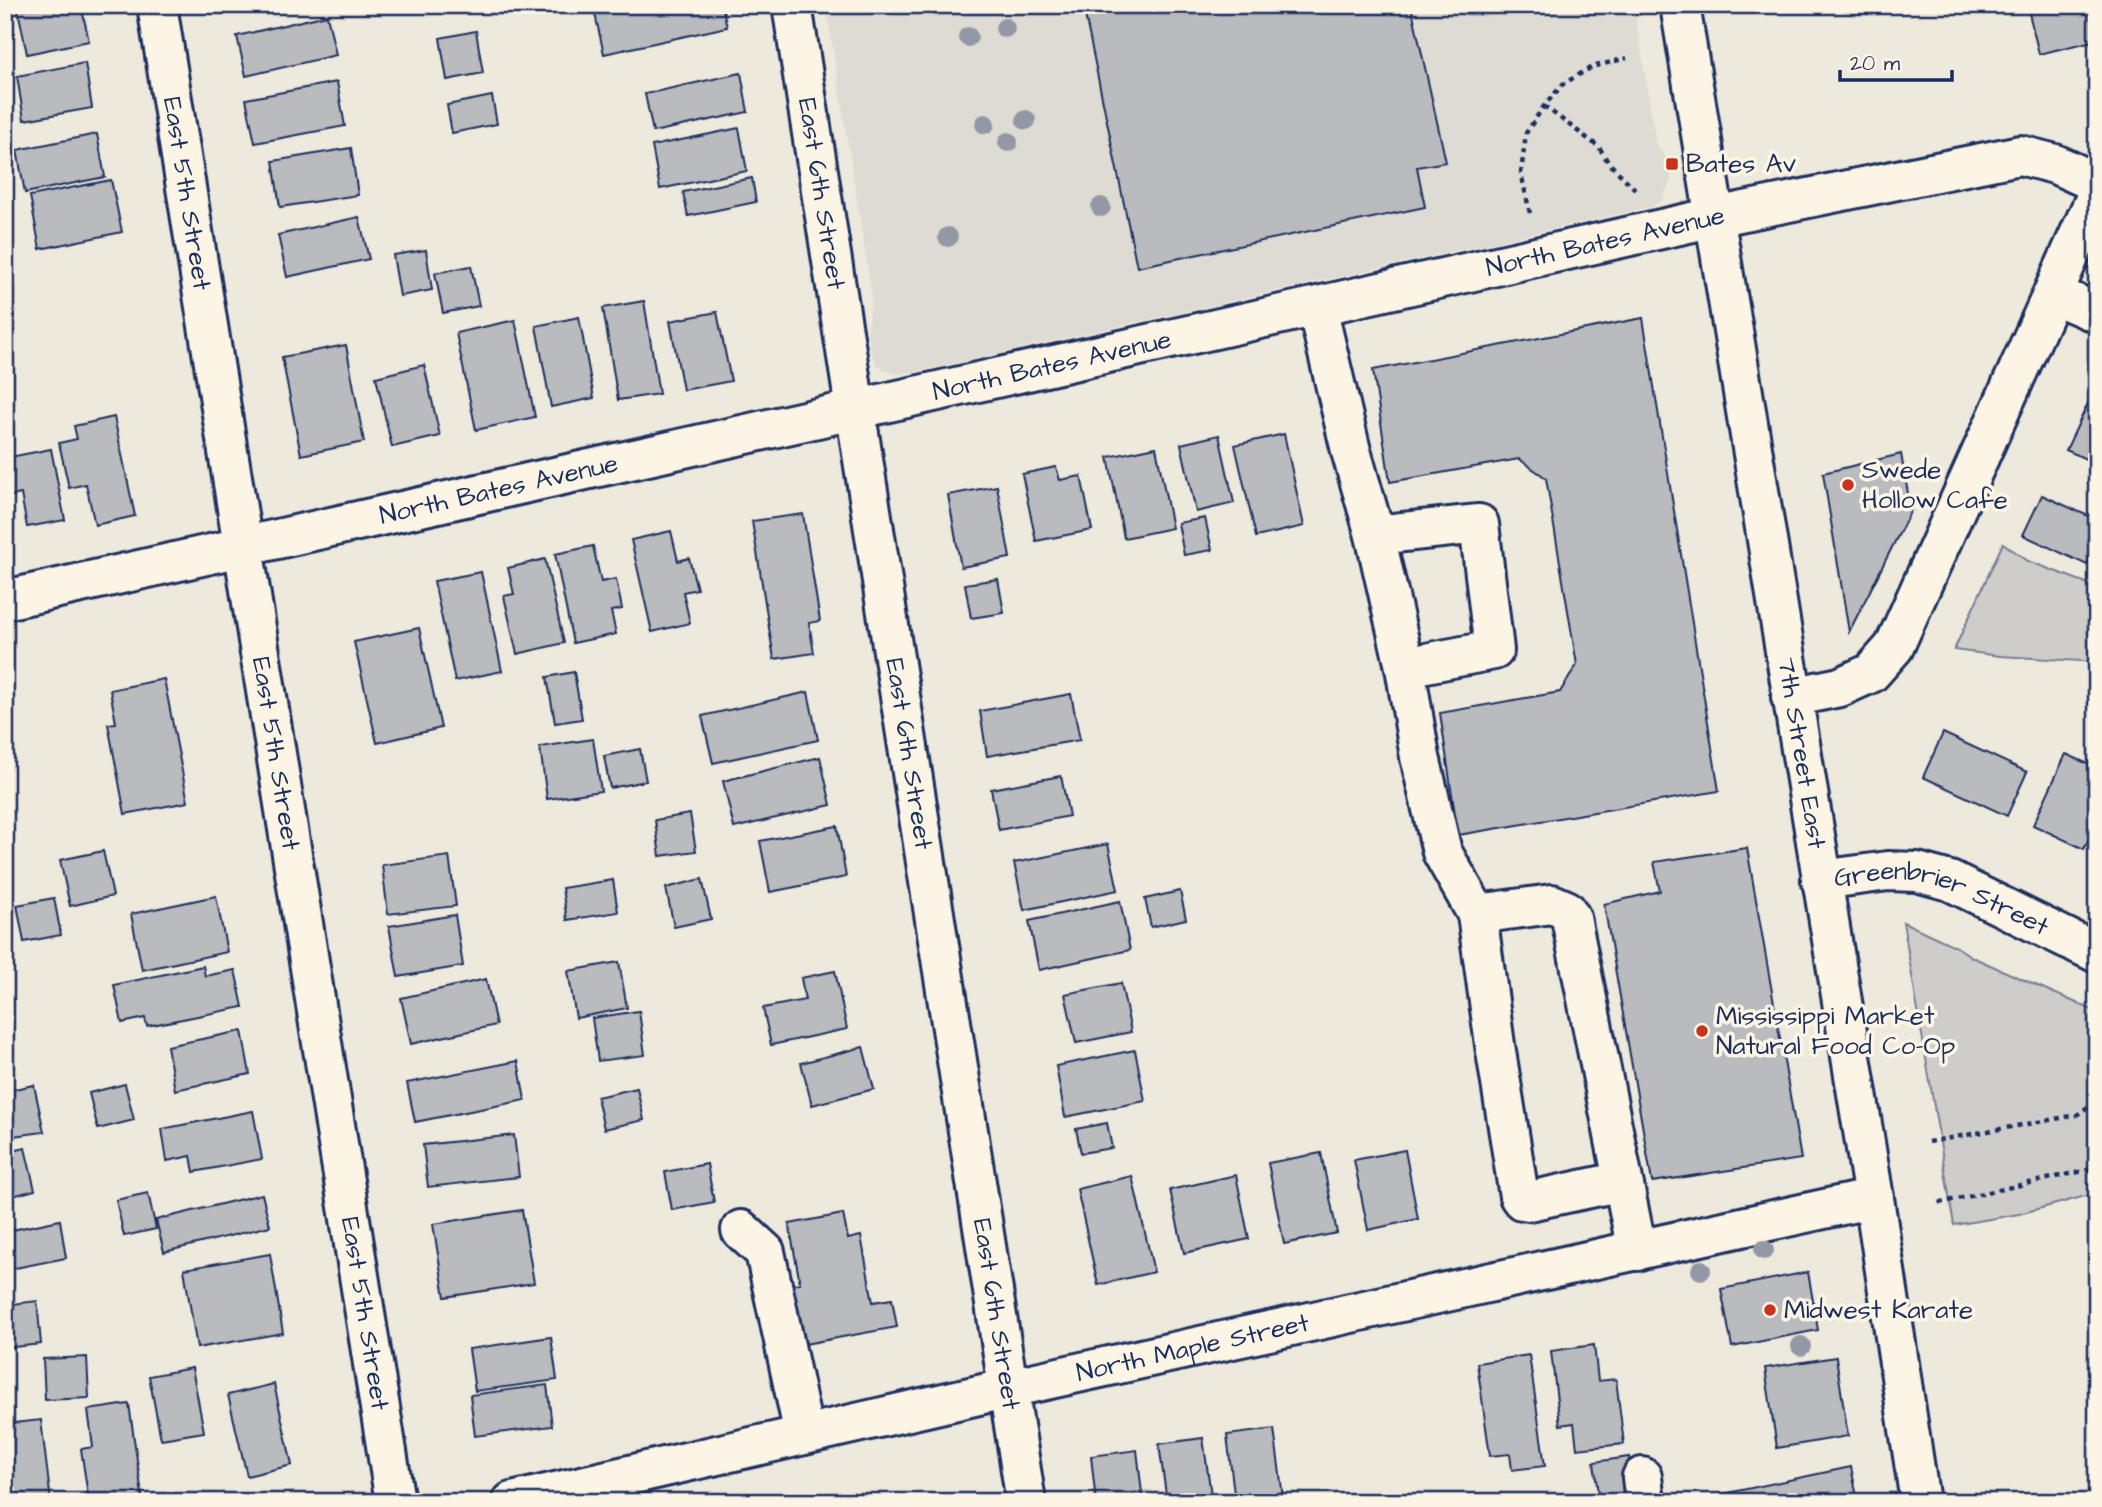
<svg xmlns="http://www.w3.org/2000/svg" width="2102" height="1507" font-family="'Architects Daughter',sans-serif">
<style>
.built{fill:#dedbd4}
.green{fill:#cfcdca;stroke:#757e94;stroke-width:2}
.building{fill:#babbbe;stroke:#1b2f5e;stroke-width:2}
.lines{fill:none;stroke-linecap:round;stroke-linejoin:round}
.minor-casing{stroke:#1b2f5e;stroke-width:44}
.major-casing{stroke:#1b2f5e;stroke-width:44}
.path{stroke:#1b2f5e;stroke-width:4.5;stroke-dasharray:5 5;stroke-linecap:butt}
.minor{stroke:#fcf5e5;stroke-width:38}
.major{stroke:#fcf5e5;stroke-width:38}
.tree{fill:#9398a6}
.poi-dot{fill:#c8321e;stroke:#fcf5e5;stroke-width:2.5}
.labels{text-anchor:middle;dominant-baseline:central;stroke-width:7;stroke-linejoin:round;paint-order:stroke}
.poi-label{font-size:26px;fill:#1b2f5e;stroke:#fcf5e5;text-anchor:start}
.street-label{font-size:26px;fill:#1b2f5e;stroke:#fcf5e5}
</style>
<rect width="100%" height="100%" fill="#eee9dd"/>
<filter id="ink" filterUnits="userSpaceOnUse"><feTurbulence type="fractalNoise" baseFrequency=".0143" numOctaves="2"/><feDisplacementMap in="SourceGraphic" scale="14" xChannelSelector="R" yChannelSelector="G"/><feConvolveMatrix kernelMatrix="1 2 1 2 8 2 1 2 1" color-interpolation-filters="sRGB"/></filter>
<g filter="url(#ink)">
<path class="built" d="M826,5H1634L1656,144L1670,162L1671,179L1662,201L1651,207L916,372L894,374L877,365L871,351L867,335L872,296Z"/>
<path class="green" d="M2003,543L2028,561L2097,587V662L2000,656L1954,650Z
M1903,922L1957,947L1972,957L2097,1012V1193L2019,1214L1954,1225Z"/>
<path class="building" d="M17,5H81L89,41L27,54Z
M593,5H722L727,27L604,54Z
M1083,5H1411L1446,162L1417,167L1425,207L1137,267Z
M2027,5H2088L2097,40L2039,54Z
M327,15L336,55L246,76L237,36Z
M476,31L483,73L447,80L440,38Z
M85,63L92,108L24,120L17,76Z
M741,73L748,112L653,132L645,94Z
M337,82L345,126L255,143L246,99Z
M492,96L497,124L452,133L447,105Z
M739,128L747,171L660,189L652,146Z
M97,134L105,177L25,193L17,150Z
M351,148L358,195L280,207L273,161Z
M752,178L756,202L688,216L683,192Z
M111,180L122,232L40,249L30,196Z
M359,217L369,259L287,277L278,235Z
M426,250L432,290L400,296L393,255Z
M471,266L479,306L443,313L435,273Z
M644,301L659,394L618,400L603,308Z
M717,312L731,381L683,390L670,321Z
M579,317L594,398L551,407L536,326Z
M1643,318L1719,791L1458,835L1440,713L1560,692L1577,665L1546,478L1519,459L1390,482L1373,370Z
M515,320L535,417L476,430L456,333Z
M346,345L364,442L301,455L282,357Z
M424,365L440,436L392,447L376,377Z
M2092,395L2097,398V464L2066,450Z
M114,417L135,516L95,525L86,484L69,488L59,443L77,439L74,426Z
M1284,434L1304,526L1256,537L1235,445Z
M1219,435L1234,503L1196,512L1181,444Z
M1156,447L1172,528L1124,538L1108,457Z
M51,449L65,520L27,527L21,494L7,497L5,458Z
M1901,454L1911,510L1849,632L1823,473Z
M1056,467L1060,480L1081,476L1092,530L1036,541L1022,474Z
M997,486L1010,558L961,567L948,495Z
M2042,495L2097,520V544L2087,565L2023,535Z
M803,514L820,621L809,623L814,653L774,659L752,521Z
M1205,518L1212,550L1184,555L1178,523Z
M671,531L678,561L689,558L697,589L683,592L690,623L652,632L631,540Z
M593,546L601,582L616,579L622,609L611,611L616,634L573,643L555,554Z
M545,559L564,643L517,654L504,596L514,594L508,568Z
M481,572L502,671L455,681L434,581Z
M998,579L1004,613L971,618L965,584Z
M419,628L441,728L377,743L354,642Z
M574,672L582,719L555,723L547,677Z
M164,679L188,802L125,814L108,724L116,723L110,690Z
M808,692L818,740L713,763L702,716Z
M1071,694L1080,740L987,756L980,711Z
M1943,733L2027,772L2007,816L1923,777Z
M593,739L601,791L547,799L540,747Z
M640,749L646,781L610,788L604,756Z
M2066,754L2097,768V822L2084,849L2033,825Z
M820,757L831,805L734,828L723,781Z
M1061,776L1069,816L999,830L991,789Z
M690,814L696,851L660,856L655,820Z
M837,826L846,877L770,892L760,841Z
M1108,844L1118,890L1024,910L1014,863Z
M1747,848L1801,1159L1652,1182L1604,904L1660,891L1654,862Z
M103,851L113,896L70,906L60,860Z
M449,856L456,906L388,914L382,865Z
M702,879L711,919L674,927L666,888Z
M613,880L618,912L567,920L562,888Z
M1180,891L1186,919L1151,927L1145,899Z
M216,896L227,952L142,970L131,914Z
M54,898L61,935L24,942L17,905Z
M1120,901L1130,950L1039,970L1029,921Z
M455,915L463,966L398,977L389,926Z
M619,962L627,1008L576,1018L568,971Z
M203,966L205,976L235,970L243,1007L147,1026L145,1018L122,1023L114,985Z
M835,971L847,1029L771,1045L763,1008L805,1000L801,978Z
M486,979L496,1025L411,1044L401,998Z
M1121,983L1131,1032L1076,1043L1065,994Z
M639,1011L645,1055L598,1061L592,1018Z
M242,1031L250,1074L175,1090L167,1046Z
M863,1047L874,1089L812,1105L801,1063Z
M1135,1050L1145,1101L1065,1117L1056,1066Z
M518,1061L525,1100L415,1122L407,1083Z
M125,1084L134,1120L98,1129L89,1093Z
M34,1085L44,1132L5,1137V1091Z
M637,1088L644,1120L604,1129L597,1097Z
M253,1111L262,1159L194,1172L191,1156L167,1161L162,1129Z
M1107,1123L1112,1148L1081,1153L1076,1129Z
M514,1135L519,1177L428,1187L423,1145Z
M25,1148L35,1190L5,1198V1153Z
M1405,1150L1418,1219L1368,1230L1354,1160Z
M1321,1153L1337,1233L1284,1244L1268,1163Z
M707,1164L714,1202L672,1210L665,1172Z
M1236,1175L1249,1239L1184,1253L1170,1190Z
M1132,1176L1154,1272L1098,1285L1077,1189Z
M148,1193L156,1229L124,1236L116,1200Z
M262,1194L270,1226L164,1252L156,1220Z
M522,1210L534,1283L445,1297L433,1224Z
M843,1214L848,1239L861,1236L873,1302L892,1299L897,1327L799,1345L788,1285L800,1283L789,1224Z
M9,1218L12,1230L60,1220L66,1258L5,1270V1219Z
M270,1254L283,1333L197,1348L184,1269Z
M1808,1272L1818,1330L1732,1347L1721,1289Z
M37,1301L41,1344L5,1348V1305Z
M551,1337L557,1380L475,1391L469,1349Z
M1594,1345L1598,1381L1616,1379L1624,1444L1577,1449L1574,1423L1560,1425L1551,1351Z
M1529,1355L1545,1466L1512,1470L1510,1454L1490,1456L1477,1363Z
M87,1357L89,1398L45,1400L43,1359Z
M1836,1357L1848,1436L1777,1448L1765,1368Z
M192,1368L204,1432L161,1439L149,1376Z
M274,1384L292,1465L247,1476L228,1395Z
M547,1385L552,1426L475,1436L470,1395Z
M129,1404L143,1502H89L81,1449L93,1447L88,1410Z
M41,1420L51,1502H5V1424Z
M1274,1429L1283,1497L1235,1502L1227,1435Z
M1203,1438L1212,1502H1167L1159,1444Z
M1137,1450L1143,1502H1096L1091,1456Z
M1629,1457L1635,1500L1599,1502L1594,1462Z
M1851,1467L1858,1502H1685Z"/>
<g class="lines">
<defs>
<g id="minor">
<path id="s1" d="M157,5L395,1502"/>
<path id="s2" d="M792,5L1026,1502"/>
<path d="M2053,294L2097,313"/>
<path d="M1317,307L1351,451L1375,535L1405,667L1420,757L1442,852L1477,914"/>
<path d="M1375,535L1479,524L1494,650L1405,667"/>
<path id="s3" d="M5,600L1715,217L2020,155L2055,164L2097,183"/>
<path d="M1791,697L1840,687L1871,673L1894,647L2097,195"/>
<path id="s4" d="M1821,880L1888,871L1917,872L1950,881L2097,953"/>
<path d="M1623,1181L1529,1201L1522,1200L1519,1196L1495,1045L1477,914L1552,904L1566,910L1571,918L1637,1251"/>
<path d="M741,1230L765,1252L804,1435"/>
<path d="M1642,1477L1645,1502"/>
<path id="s5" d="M512,1502L1009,1388L1874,1198"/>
</g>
<g id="major">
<path id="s6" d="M1680,5L1874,1198L1920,1502"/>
</g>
</defs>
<use href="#minor" class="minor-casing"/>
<use href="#major" class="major-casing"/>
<path class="path" d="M1544,106L1599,147L1608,162L1635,189
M1530,213L1521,173L1526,133L1544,106L1563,84L1592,67L1627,58
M1928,1142L2077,1115L2097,1100
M1939,1203L2097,1168"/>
<use href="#minor" class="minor"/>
<use href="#major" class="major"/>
</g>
<g class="tree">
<circle cx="1005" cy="28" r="10"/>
<circle cx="968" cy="37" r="10"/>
<circle cx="1026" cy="120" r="10"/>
<circle cx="985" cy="124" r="10"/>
<circle cx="1008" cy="142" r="10"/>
<circle cx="1101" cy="207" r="10"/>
<circle cx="948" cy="237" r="10"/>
<circle cx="1764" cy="1250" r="10"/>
<circle cx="1701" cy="1270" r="10"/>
<circle cx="1801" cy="1346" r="10"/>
</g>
</g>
<g class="poi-dot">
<rect x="1665" y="157" width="14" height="14" rx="3.5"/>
<circle cx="1848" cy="485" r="7"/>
<circle cx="1702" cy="1031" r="7"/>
<circle cx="1770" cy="1310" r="7"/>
</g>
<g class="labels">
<g class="poi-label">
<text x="1686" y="164">Bates Av</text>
<text x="1862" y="470">Swede<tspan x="1862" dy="30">Hollow Cafe</tspan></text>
<text x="1716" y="1016">Mississippi Market<tspan x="1716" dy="30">Natural Food Co-Op</tspan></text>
<text x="1784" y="1310">Midwest Karate</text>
</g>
<g class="street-label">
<text stroke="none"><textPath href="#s2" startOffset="191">East 6th Street</textPath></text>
<text stroke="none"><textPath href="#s1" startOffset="191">East 5th Street</textPath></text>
<text stroke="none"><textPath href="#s3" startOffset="1640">North Bates Avenue</textPath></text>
<text stroke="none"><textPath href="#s3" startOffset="1073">North Bates Avenue</textPath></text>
<text stroke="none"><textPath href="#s3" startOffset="506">North Bates Avenue</textPath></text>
<text stroke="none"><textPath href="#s6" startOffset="758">7th Street East</textPath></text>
<text stroke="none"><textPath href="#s1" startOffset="758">East 5th Street</textPath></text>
<text stroke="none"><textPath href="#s2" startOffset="758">East 6th Street</textPath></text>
<text stroke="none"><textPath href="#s4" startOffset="126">Greenbrier Street</textPath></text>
<text stroke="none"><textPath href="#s1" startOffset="1325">East 5th Street</textPath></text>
<text stroke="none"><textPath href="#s2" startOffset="1325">East 6th Street</textPath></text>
<text stroke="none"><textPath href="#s5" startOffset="698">North Maple Street</textPath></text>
</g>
</g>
<rect width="2102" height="1507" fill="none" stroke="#fcf5e5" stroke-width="28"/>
<rect x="14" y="14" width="2074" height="1479" fill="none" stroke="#1b2f5e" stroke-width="2.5" filter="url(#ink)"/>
<path d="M1840 70v10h112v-10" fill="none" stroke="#1b2f5e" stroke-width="3.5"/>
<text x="1850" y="70" font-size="21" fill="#1b2f5e" stroke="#fcf5e5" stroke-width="5" paint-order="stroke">20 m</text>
</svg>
